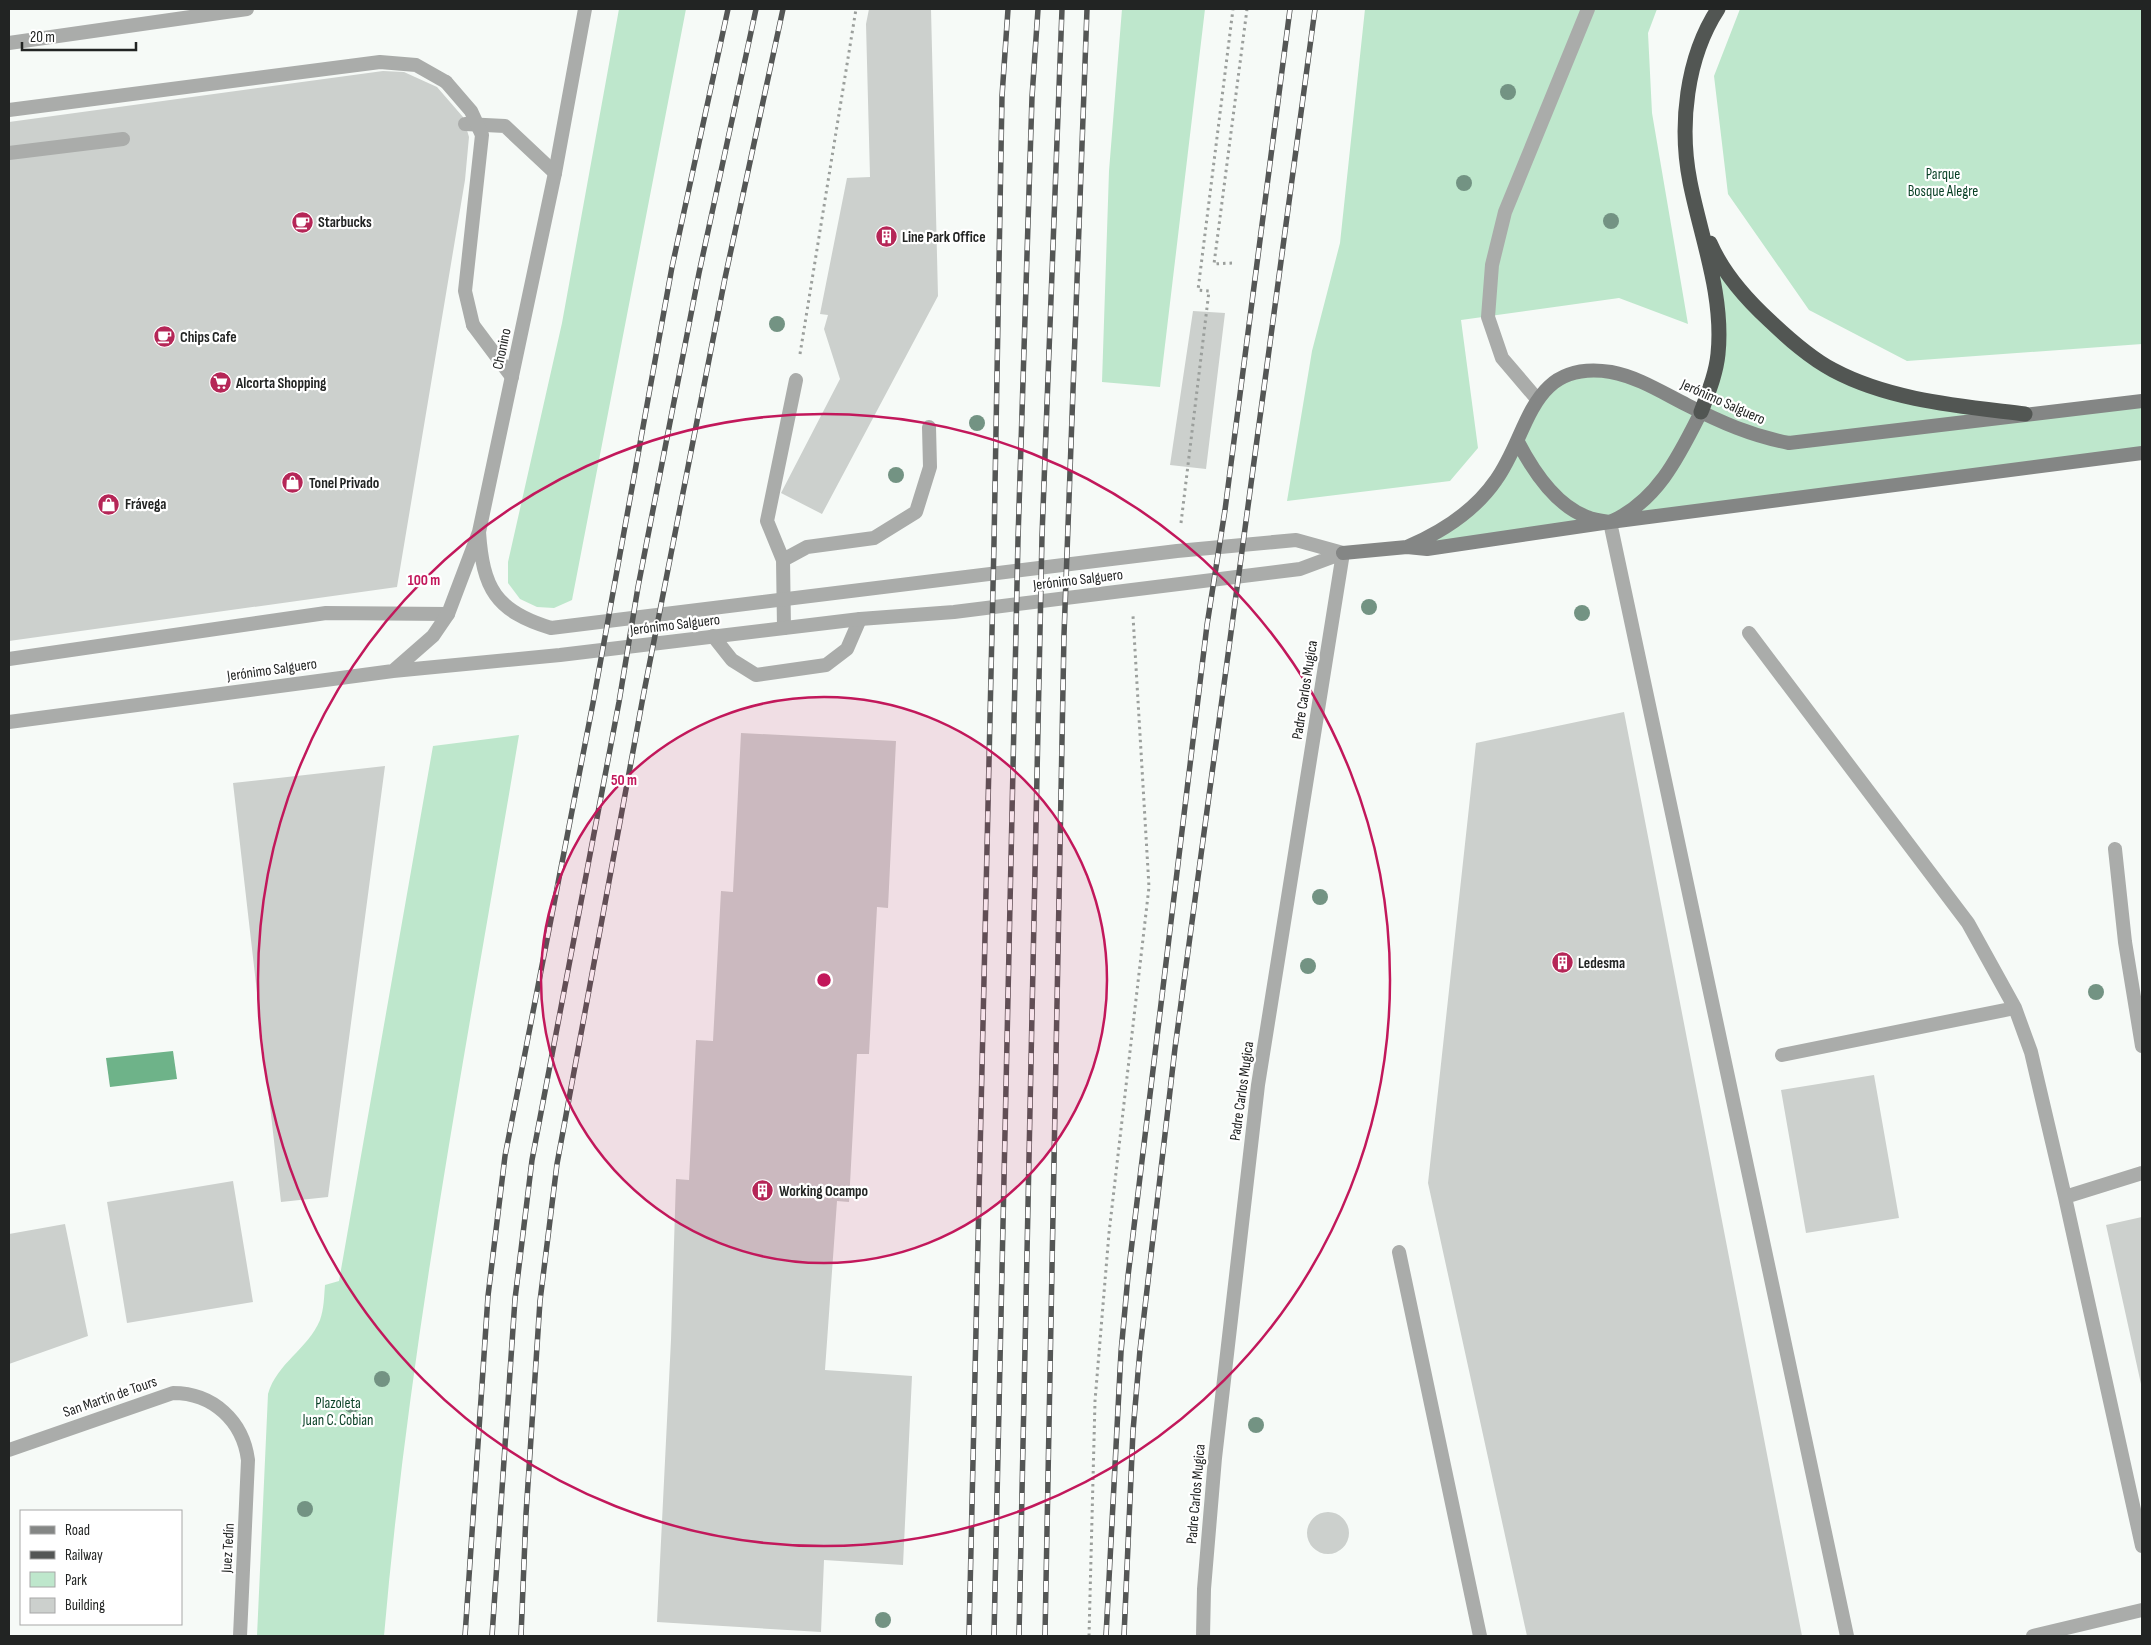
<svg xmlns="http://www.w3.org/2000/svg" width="2151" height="1645" font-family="'Sofia Sans Condensed',sans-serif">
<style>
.green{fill:#bee7cc}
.water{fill:#6eb389}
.building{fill:#ccd0cd}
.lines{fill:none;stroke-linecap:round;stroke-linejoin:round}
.path{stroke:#9b9f9c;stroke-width:3;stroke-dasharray:2.5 4;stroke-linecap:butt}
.service{stroke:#aaacaa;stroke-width:14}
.minor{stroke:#aaacaa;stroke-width:14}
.tertiary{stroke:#aaacaa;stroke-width:14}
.secondary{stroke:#848685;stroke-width:14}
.motorway{stroke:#525653;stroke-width:15}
.rail-casing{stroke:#545655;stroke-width:5.5}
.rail{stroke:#fff;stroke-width:4;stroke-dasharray:11;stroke-linecap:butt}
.service-bridge{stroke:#aaacaa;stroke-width:14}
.tree{fill:#739383}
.ring{fill:none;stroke:#c2185b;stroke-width:2.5}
.labels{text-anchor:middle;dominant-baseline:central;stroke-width:4.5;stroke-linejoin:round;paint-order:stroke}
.park-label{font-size:15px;fill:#073f24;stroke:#fff}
.poi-label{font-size:15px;font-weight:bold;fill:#222423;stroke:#fff;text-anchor:start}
.street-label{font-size:15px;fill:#222423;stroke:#fff}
.centre{fill:#c2185b;stroke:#fff;stroke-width:2.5}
.ring-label{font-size:15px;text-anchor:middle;font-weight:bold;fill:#c2185b;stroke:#fff;stroke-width:4.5;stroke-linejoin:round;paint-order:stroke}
</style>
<rect width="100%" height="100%" fill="#f6faf7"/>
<path class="green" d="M619,9H686L572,600L554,608L537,607L520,599L508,583V562L562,323Z
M1122,9H1205L1160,387L1102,382L1109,171Z
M1365,9H1657L1648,33L1652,113L1688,324L1619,298L1461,320L1478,448L1450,481L1287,501L1312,351L1340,243Z
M1740,9H2142V344L1907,361L1809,310L1728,194L1714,76Z
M1699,219L1749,300L1855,380L2025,414L2142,401V453L1427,549L1431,537L1477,503L1550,386L1596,370L1700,412L1718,355Z
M519,735C469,1035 410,1334 384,1636H257L268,1394C277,1363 308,1349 320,1320C324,1309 324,1297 325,1285L339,1281L433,746Z"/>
<path class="water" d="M173,1051L177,1079L110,1087L106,1058Z"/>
<path class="building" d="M869,9H931L938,296L822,514L781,493L840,379L824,329L828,315L820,314L847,178L870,177L866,24Z
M383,71L404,72L437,87L463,117L469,137L465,180L397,587L9,641V122Z
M1193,311L1225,313L1206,469L1170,465Z
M1624,712L1802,1636H1527L1428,1183L1476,743Z
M741,733L896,741L888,908L877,907L869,1054H857L849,1202L837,1201L825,1370L912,1376L903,1565L824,1560L821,1632L657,1622L671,1340L676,1179L689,1180L696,1040L713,1041L721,891L733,892Z
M385,766L328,1197L281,1202L233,783Z
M1874,1075L1899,1218L1806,1233L1781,1090Z
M233,1181L253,1302L127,1323L107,1202Z
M2142,1217V1384H2141L2106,1225Z
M65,1224L88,1336L9,1364V1234Z
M1307 1533a21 21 0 1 1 42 0a21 21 0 1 1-42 0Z"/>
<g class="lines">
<path class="path" d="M1232,263L1214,264L1247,9
M800,354L856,9
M1181,523L1209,291L1198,290L1233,9
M1089,1636L1095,1401L1109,1233L1149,887L1133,616"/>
<path class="service" d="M9,110L380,62L416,65L446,82
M465,124L505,126L555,173
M9,153L123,139
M473,325L512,377
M1537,399L1502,358L1488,317L1492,265L1505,212L1588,9
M1610,522L1847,1636
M783,560L807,547L874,538L916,512L930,467L929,427
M784,628L783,560L767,521L796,380
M1749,633L1968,923L2015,1008L2031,1052L2065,1197L2142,1546
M713,636L732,660L756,675L826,665L847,649L860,619
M9,659L326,613L448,614
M2115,849L2125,942L2142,1046
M1782,1055L2015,1008
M2065,1197L2142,1173
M1399,1252L1480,1636
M2033,1636L2142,1610"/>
<path class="minor" d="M9,1450L173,1393C213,1393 243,1421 248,1460L240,1636"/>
<path class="tertiary" d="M9,43L247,9
M479,532C483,588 495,611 551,628L1177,551L1296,540L1343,553
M393,671L433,636L448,614L479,532L555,173L585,9
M9,722L393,671L560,655L860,619L954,612L1300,569L1343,553
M1203,1636L1204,1589L1215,1458L1258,1085L1343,553"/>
<path class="secondary" d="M1518,442C1533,471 1555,505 1587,517C1594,520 1603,521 1610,522C1657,502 1679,456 1701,412
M1407,547C1442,532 1474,512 1496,480C1530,433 1529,359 1611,372C1638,377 1663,393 1687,405C1720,422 1752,436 1789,443L2142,401
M1343,553L1407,547L1427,549L1610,522L2142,453"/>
<path class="motorway" d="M1710,243C1723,273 1746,299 1770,321C1789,339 1810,358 1833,370C1891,401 1961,406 2025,414
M1701,412C1708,393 1716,374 1718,354C1724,295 1701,238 1690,182C1679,126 1686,58 1718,9"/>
<defs>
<path id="rail" d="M465,1636L488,1296L505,1156L593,703L672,267L728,9
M492,1636L515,1299L532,1160L619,702L638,587L699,273L756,9
M521,1636L526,1514L540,1301L557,1164L643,697L725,278L783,9
M969,1636L994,543L1002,96L1008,9
M994,1636L1018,539L1032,97L1038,9
M1019,1636L1042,536L1062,9
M1045,1636L1064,635L1087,9
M1106,1636L1121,1352L1128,1276L1207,625L1225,510L1290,9
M1124,1636L1133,1431L1140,1350L1175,1048L1315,9"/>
</defs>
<use href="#rail" class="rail-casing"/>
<use href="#rail" class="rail"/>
<path class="service-bridge" d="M446,82L471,111L482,135L465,291L473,325"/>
</g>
<g class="tree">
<circle cx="1508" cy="92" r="8"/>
<circle cx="1464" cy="183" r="8"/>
<circle cx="1611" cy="221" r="8"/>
<circle cx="777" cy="324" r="8"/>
<circle cx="977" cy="423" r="8"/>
<circle cx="896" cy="475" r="8"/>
<circle cx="1369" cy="607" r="8"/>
<circle cx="1582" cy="613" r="8"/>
<circle cx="1320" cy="897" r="8"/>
<circle cx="1308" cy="966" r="8"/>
<circle cx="2096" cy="992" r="8"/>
<circle cx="382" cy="1379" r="8"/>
<circle cx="352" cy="1405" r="8"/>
<circle cx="1256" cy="1425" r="8"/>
<circle cx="305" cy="1509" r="8"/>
<circle cx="883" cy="1620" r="8"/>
</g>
<circle cx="824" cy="980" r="283" fill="#c2185b" fill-opacity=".12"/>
<g class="ring">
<circle cx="824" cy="980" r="283"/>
<circle cx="824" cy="980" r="566"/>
</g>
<defs>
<symbol id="cafe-disc" viewBox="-11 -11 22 22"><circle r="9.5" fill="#b52657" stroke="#fff"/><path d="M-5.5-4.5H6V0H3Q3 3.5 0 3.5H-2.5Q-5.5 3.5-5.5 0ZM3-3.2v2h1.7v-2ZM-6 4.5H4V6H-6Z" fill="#fff"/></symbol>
<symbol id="building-disc" viewBox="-11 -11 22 22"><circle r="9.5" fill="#b52657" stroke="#fff"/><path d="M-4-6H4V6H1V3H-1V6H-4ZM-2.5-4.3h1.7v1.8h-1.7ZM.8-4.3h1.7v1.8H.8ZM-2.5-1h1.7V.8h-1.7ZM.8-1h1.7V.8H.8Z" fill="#fff"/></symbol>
<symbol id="supermarket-disc" viewBox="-11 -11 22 22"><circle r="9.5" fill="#b52657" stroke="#fff"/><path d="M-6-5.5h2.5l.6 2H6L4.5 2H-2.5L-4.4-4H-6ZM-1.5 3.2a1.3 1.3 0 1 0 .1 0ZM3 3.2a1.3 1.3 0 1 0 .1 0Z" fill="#fff"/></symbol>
<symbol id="shop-disc" viewBox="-11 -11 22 22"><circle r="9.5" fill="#b52657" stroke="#fff"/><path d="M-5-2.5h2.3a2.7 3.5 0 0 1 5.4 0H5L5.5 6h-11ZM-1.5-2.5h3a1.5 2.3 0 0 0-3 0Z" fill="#fff"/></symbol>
</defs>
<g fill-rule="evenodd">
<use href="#cafe-disc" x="290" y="210" width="25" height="25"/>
<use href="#building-disc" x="874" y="224" width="25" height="25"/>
<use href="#cafe-disc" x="152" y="324" width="25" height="25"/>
<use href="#supermarket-disc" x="208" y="370" width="25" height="25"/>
<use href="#shop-disc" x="280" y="470" width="25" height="25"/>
<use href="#shop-disc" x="96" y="492" width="25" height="25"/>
<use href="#building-disc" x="1550" y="950" width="25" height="25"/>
<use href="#building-disc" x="750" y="1178" width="25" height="25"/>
</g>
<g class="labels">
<g class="park-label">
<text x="1943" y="174">Parque<tspan x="1943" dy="17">Bosque Alegre</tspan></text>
<text x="338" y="1403">Plazoleta<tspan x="338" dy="17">Juan C. Cobian</tspan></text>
</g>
<g class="poi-label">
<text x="318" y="222">Starbucks</text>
<text x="902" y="237">Line Park Office</text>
<text x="180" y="337">Chips Cafe</text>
<text x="236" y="383">Alcorta Shopping</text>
<text x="309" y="483">Tonel Privado</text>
<text x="125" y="504">Frávega</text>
<text x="1578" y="963">Ledesma</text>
<text x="779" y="1191">Working Ocampo</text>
</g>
<g class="street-label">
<text transform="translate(502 349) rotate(-78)">Chonino</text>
<text transform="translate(1723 402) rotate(24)">Jerónimo Salguero</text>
<text transform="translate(1078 580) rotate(-7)">Jerónimo Salguero</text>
<text transform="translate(675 625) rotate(-7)">Jerónimo Salguero</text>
<text transform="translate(272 670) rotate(-8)">Jerónimo Salguero</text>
<text transform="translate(1305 690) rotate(-81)">Padre Carlos Mugica</text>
<text transform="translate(1242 1091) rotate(-82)">Padre Carlos Mugica</text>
<text transform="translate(110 1397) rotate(-19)">San Martín de Tours</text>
<text transform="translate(1196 1494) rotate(-85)">Padre Carlos Mugica</text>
<text transform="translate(228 1548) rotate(-87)">Juez Tedín</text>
</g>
</g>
<circle cx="824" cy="980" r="8" class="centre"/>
<g class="ring-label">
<text x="424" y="585">100 m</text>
<text x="624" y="785">50 m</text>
</g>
<rect width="2151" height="1645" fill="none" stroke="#222423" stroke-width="20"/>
<rect x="20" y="1510" width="162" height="115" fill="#ffffff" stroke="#a7a7a7"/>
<rect x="30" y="1526" width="25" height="8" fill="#848685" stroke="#a7a7a7"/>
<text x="65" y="1535" font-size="15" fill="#222423">Road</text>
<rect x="30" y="1551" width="25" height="8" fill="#545655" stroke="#a7a7a7"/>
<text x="65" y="1560" font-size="15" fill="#222423">Railway</text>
<rect x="30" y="1572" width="25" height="15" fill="#bee7cc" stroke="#a7a7a7"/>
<text x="65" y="1585" font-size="15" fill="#222423">Park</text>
<rect x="30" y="1598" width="25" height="15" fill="#ccd0cd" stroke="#a7a7a7"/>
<text x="65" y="1610" font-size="15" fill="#222423">Building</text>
<path d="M22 42v8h114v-8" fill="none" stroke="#222423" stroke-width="2.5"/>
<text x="30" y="42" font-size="15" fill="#222423" stroke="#ffffff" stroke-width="4" paint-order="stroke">20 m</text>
</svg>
